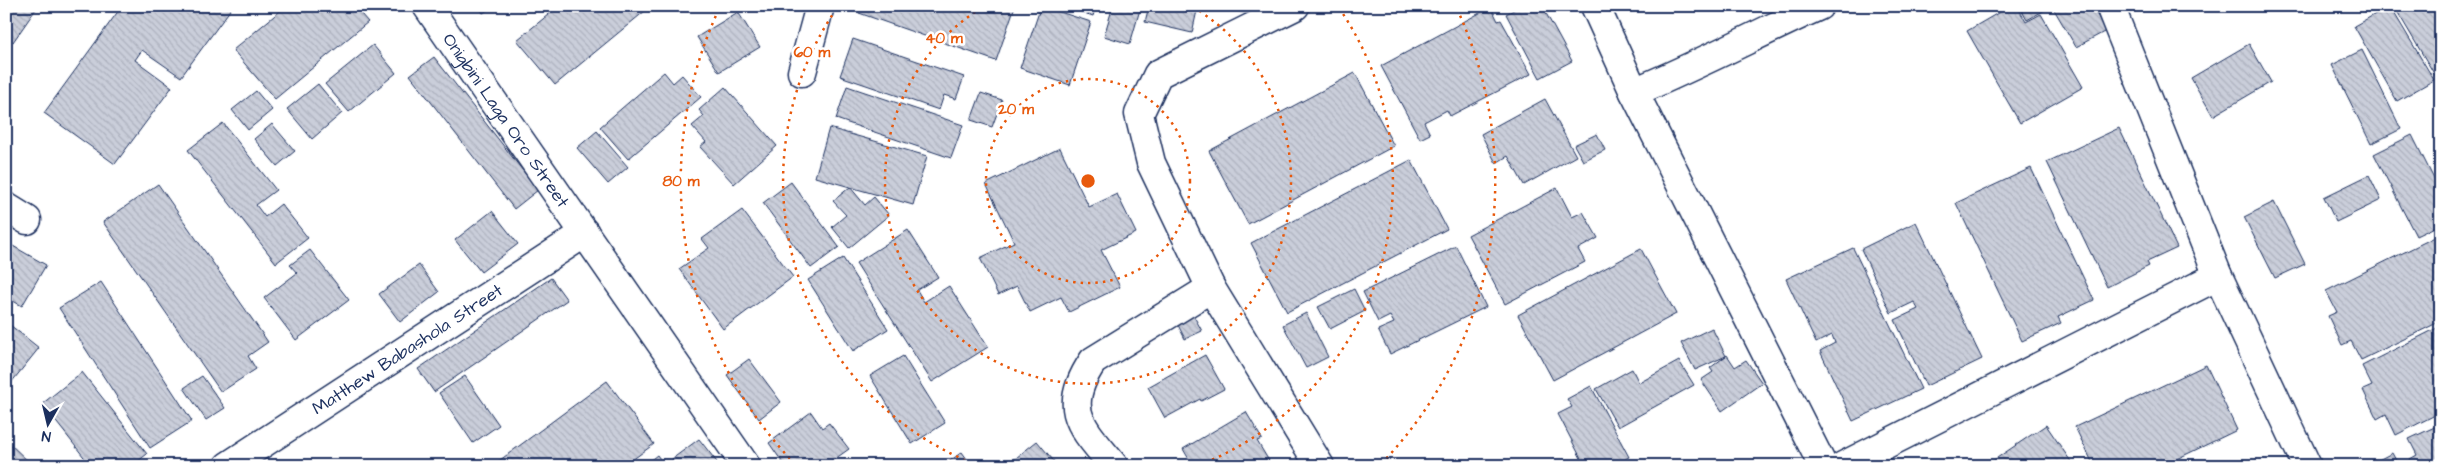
<svg xmlns="http://www.w3.org/2000/svg" width="2447" height="472" font-family="'Architects Daughter',sans-serif">
<style>
.building{fill:url(#building-back-hatch);stroke:#1b2f5e}
.lines{fill:none;stroke-linecap:round;stroke-linejoin:round}
.minor-casing{stroke:#1b2f5e;stroke-width:31}
.minor{stroke:#fff;stroke-width:28}
.ring{fill:none;stroke:#e8590c;stroke-width:2.5;stroke-dasharray:2.5 5}
.labels{text-anchor:middle;dominant-baseline:central;stroke-width:5;stroke-linejoin:round;paint-order:stroke}
.street-label{font-size:18px;fill:#1b2f5e;stroke:#fff}
.centre{fill:#e8590c;stroke:#fff;stroke-width:2.5}
.ring-label{font-size:15px;text-anchor:middle;font-weight:bold;fill:#e8590c;stroke:#fff;stroke-width:5;stroke-linejoin:round;paint-order:stroke}
</style>
<defs>
<pattern id="building-back-hatch" width="6" height="6" patternUnits="userSpaceOnUse" patternTransform="scale(1.25)"><rect width="6" height="6" fill="#caceda"/><path d="M-1 5l2 2M0 0l6 6M5-1l2 2" fill="none" stroke="#adb1be"/></pattern>
</defs>
<rect width="100%" height="100%" fill="#fff"/>
<filter id="ink" filterUnits="userSpaceOnUse"><feTurbulence type="fractalNoise" baseFrequency=".02" numOctaves="2"/><feDisplacementMap in="SourceGraphic" scale="10" xChannelSelector="R" yChannelSelector="G"/><feConvolveMatrix kernelMatrix="1 2 1 2 8 2 1 2 1" color-interpolation-filters="sRGB"/></filter>
<g filter="url(#ink)">
<path class="building" d="M6,6H38L13,42L6,37Z
M122,6H233L181,77L142,50L135,60L172,87L115,164L44,113Z
M286,6H354L368,22L275,99L233,50Z
M478,6H494L483,13Z
M559,6H651L555,85L517,40Z
M861,6H1015L996,61L859,13Z
M1041,6L1091,22L1070,85L1020,68Z
M1063,6H1096L1093,16Z
M1113,6H1141L1130,44L1104,36Z
M1149,6H1198L1192,33L1145,22Z
M1230,6H1251L1249,14L1229,9Z
M1521,6H1542L1572,61L1540,78L1506,14Z
M2010,6H2017L2026,22L2041,14L2083,87L2020,123L1967,31Z
M2019,6H2092L2106,31L2076,47L2052,6L2027,20Z
M2390,6L2434,80L2397,101L2354,26Z
M2394,6H2434L2441,19V74L2436,77Z
M1491,7L1498,21L1501,20L1531,74L1450,116L1447,110L1424,122L1430,134L1420,139L1381,66Z
M738,12L760,47L719,72L697,37Z
M853,39L964,77L956,99L944,95L939,110L840,76Z
M2249,44L2271,82L2213,116L2191,78Z
M373,45L396,73L349,112L325,84Z
M2362,50L2401,129L2371,144L2332,65Z
M434,57L538,190L514,209L410,75Z
M664,72L673,83L682,75L701,97L628,159L600,127Z
M1355,73L1394,146L1248,224L1209,151Z
M318,84L342,113L312,139L287,109Z
M847,86L963,125L951,158L836,119Z
M725,87L777,146L734,184L700,147L706,142L692,126L704,116L699,110Z
M256,91L272,110L248,130L232,110Z
M981,93L1002,100L992,127L971,120Z
M1545,99L1576,156L1524,185L1508,156L1496,163L1481,134Z
M223,123L276,190L256,205L265,217L281,204L308,238L276,263L188,150Z
M272,124L295,151L277,166L254,139Z
M829,128L927,156L913,205L815,177Z
M2119,128L2177,248L2147,262L2149,266L2107,287L2047,162Z
M597,131L628,167L608,184L577,148Z
M1597,134L1605,150L1583,161L1574,145Z
M2412,135L2441,193V224L2416,236L2374,154Z
M1060,148L1089,207L1117,194L1136,233L1101,250L1120,287L1069,312L1061,297L1030,312L1017,286L998,295L980,258L1014,242L986,184Z
M1411,160L1447,229L1287,312L1251,243Z
M2441,160V175L2435,163Z
M2031,168L2094,300L2058,317L2061,323L2022,341L1956,203Z
M2369,175L2381,200L2336,222L2324,197Z
M791,182L839,247L811,268L763,203Z
M158,184L268,342L248,356L256,369L221,392L103,222Z
M850,187L865,205L874,197L889,215L849,248L832,227L846,215L833,201Z
M1557,188L1572,217L1583,212L1598,238L1578,249L1585,262L1505,304L1468,235Z
M2274,202L2305,264L2275,278L2244,217Z
M742,210L793,277L723,329L679,269L709,248L702,239Z
M492,211L518,244L481,272L455,240Z
M1916,222L1982,359L1926,386L1895,320L1918,309L1914,302L1891,313L1861,249Z
M908,230L938,277L917,290L924,302L949,286L988,347L932,382L856,263Z
M2441,234V321L2361,360L2351,341L2342,345L2328,316L2337,312L2326,291Z
M6,242L46,265L22,306L6,297V286L11,278L6,275Z
M1456,246L1486,307L1390,354L1378,330L1394,323L1390,316L1378,322L1363,292Z
M1853,248L1921,389L1853,421L1820,351L1835,343L1832,335L1816,343L1786,279Z
M1641,249L1676,314L1553,380L1518,315Z
M310,250L349,300L296,340L264,298L297,273L290,265Z
M843,258L888,329L853,351L808,280Z
M419,265L439,292L400,322L379,294Z
M551,278L567,300L434,392L418,369Z
M101,282L192,421L150,448L59,308Z
M1354,289L1365,311L1330,329L1318,307Z
M1191,311L1202,331L1185,339L1175,319Z
M1306,313L1328,357L1306,368L1283,325Z
M10,325L39,348L6,389V329Z
M2441,326V412L2396,435L2386,414L2377,419L2363,390L2372,386L2362,366Z
M1712,328L1726,356L1695,370L1681,343Z
M1205,355L1224,389L1201,401L1200,399L1165,418L1148,387Z
M1727,355L1735,367L1746,360L1762,383L1722,411L1701,380L1713,372L1710,368Z
M903,356L945,423L912,444L870,376Z
M749,359L781,402L759,419L727,375Z
M1679,361L1694,385L1618,427L1596,389L1632,369L1639,383Z
M2206,365L2237,430L2162,466H2094L2075,427Z
M82,372L147,454L132,466H91L42,404Z
M202,376L225,408L206,420L184,388Z
M465,376L499,425L473,443L439,393Z
M607,381L654,444L624,466H492Z
M1591,386L1629,457L1613,466H1585L1558,414L1572,407L1567,399Z
M811,412L822,428L829,423L849,449L825,466H785L769,443Z
M1246,412L1262,439L1257,441L1272,466H1193L1183,449Z
M2441,424V466H2413L2410,459L2417,455L2409,439Z
M2046,425L2074,466H1985Z
M699,439L720,466H678L672,459Z
M6,440L33,466H6Z
M1037,441L1058,466H1006Z
M962,452L972,466H943Z
M2392,453L2399,466H2367Z
M657,455L665,466H643Z"/>
<g class="lines">
<defs>
<g id="minor">
<path id="s1" d="M427,6L746,466"/>
<path d="M1295,6L1158,74L1139,114L1151,163L1211,288L1320,466"/>
<path d="M1595,6L1634,92L1823,466"/>
<path d="M2110,6L2218,276L2307,466"/>
<path d="M802,72L820,6"/>
<path d="M1634,92C1697,66 1757,34 1819,6"/>
<path d="M6,207L27,220"/>
<path id="s2" d="M228,466L585,233"/>
<path d="M1114,466C1082,427 1060,410 1093,361L1211,288"/>
<path d="M1843,466L2218,276"/>
</g>
</defs>
<use href="#minor" class="minor-casing"/>
<use href="#minor" class="minor"/>
</g>
</g>
<g class="ring">
<circle cx="1088" cy="181" r="102"/>
<path d="M1193 7A203 203 0 1 1 983 7"/>
<path d="M979 466A305 305 0 0 1 837 8M1339 8A305 305 0 0 1 1197 466"/>
<path d="M795 464A407 407 0 0 1 719 9M1457 9A407 407 0 0 1 1381 464"/>
</g>
<g class="labels">
<g class="street-label">
<text stroke="none"><textPath href="#s1" startOffset="139">Onigbini Laga Oro Street</textPath></text>
<text stroke="none"><textPath href="#s2" startOffset="214">Matthew Babashola Street</textPath></text>
</g>
</g>
<circle cx="1088" cy="181" r="8" class="centre"/>
<g class="ring-label">
<text x="944" y="43">40 m</text>
<text x="812" y="57">60 m</text>
<text x="1016" y="114">20 m</text>
<text x="681" y="186">80 m</text>
</g>
<rect width="2447" height="472" fill="none" stroke="#fff" stroke-width="25"/>
<rect x="12" y="12" width="2422" height="447" fill="none" stroke="#1b2f5e" stroke-width="2" filter="url(#ink)"/>
<g transform="translate(48 424) rotate(188)" stroke="#ffffff" stroke-width="4" paint-order="stroke">
<path d="M0-4L9 19L0 12L-9 19Z" fill="#1b2f5e"/>
<text y="-8" font-size="14" font-weight="bold" text-anchor="middle" fill="#1b2f5e">N</text>
</g>
</svg>
